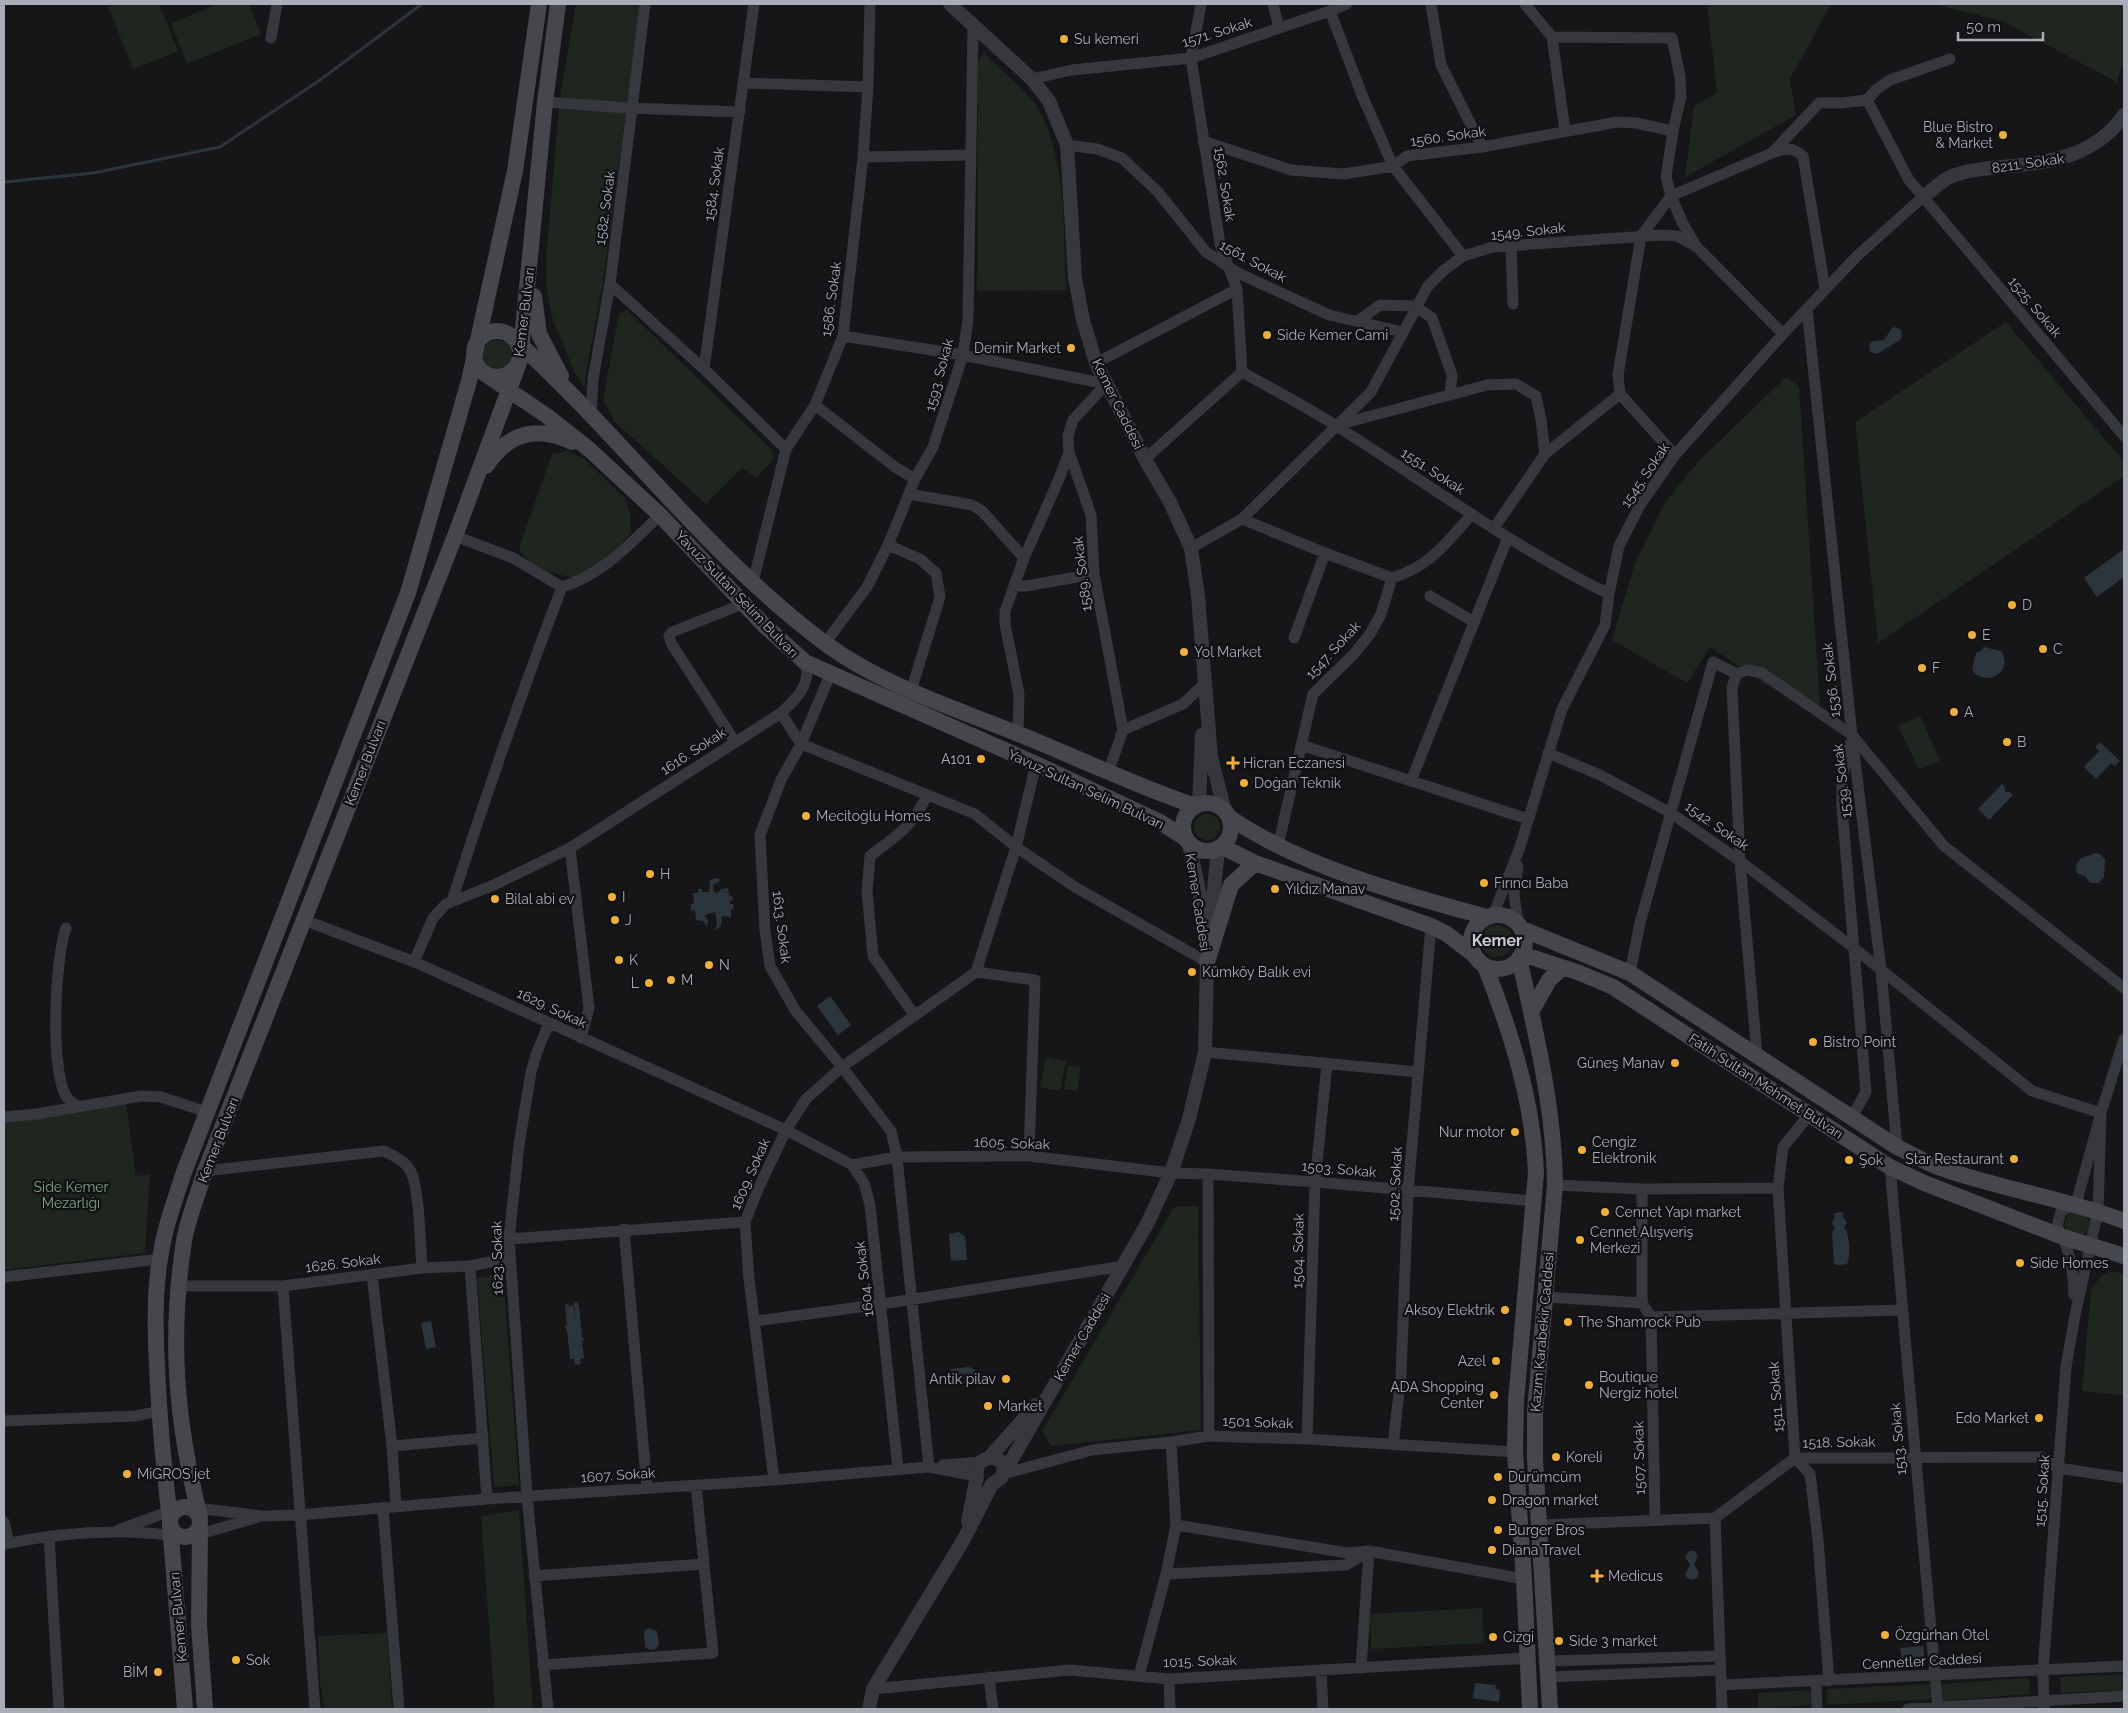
<svg xmlns="http://www.w3.org/2000/svg" width="2128" height="1713" font-family="Raleway,sans-serif">
<style>
.green{fill:#1e261f}
.water{fill:#2c353c}
.lines{fill:none;stroke-linecap:round;stroke-linejoin:round}
.stream{stroke:#2c353c;stroke-width:3}
.minor{stroke:#37383d;stroke-width:11}
.tertiary{stroke:#37383d;stroke-width:14}
.secondary{stroke:#45474d;stroke-width:16}
.poi-dot{fill:#f2b134;stroke:#111113;stroke-width:2}
.labels{text-anchor:middle;dominant-baseline:central;stroke-width:4.5;stroke-linejoin:round;paint-order:stroke}
.street-label{font-size:14px;fill:#a8adb8;stroke:#111113}
.poi-label{font-size:14px;fill:#a8adb8;stroke:#111113;text-anchor:start}
.park-label{font-size:14px;fill:#7fa381;stroke:#111113}
.quarter-label{font-size:16px;font-weight:bold;fill:#c9ccd4;stroke:#111113}
</style>
<rect width="100%" height="100%" fill="#161618"/>
<path class="green" d="M107,4H159L178,51L133,69Z
M218,4H249L261,34L187,64L171,23Z
M576,4H640L603,283L585,378V388L574,371L553,320L547,292L546,260L560,96Z
M1707,4H1831L1790,79L1796,115L1685,177L1694,106L1717,93Z
M1934,4H2124V57L2117,82L2002,21Z
M984,53C998,67 1024,89 1035,104C1068,153 1063,233 1066,290L977,291L978,61Z
M627,310L773,451L772,461L756,477L742,468L706,504L615,422L603,400L619,313Z
M2006,322L2124,462V476L1878,643L1855,422Z
M482 355a15 15 0 1 1 30 0a15 15 0 1 1-30 0Z
M1786,377L1799,386L1820,705L1793,702L1710,647L1687,683L1612,640L1634,566L1666,501L1699,461Z
M568,451L584,459L625,498L630,514L631,533L606,561L573,578C553,573 528,568 519,548L552,454Z
M1920,716L1940,760L1919,770L1898,726Z
M1194 827a13 13 0 1 1 26 0a13 13 0 1 1-26 0Z
M1481 941a16 16 0 1 1 32 0a16 16 0 1 1-32 0Z
M1046,1057L1066,1061L1060,1091L1040,1087Z
M1068,1065L1081,1067L1077,1091L1064,1089Z
M126,1102L136,1176L150,1174L145,1253L4,1270V1119Z
M1198,1206L1201,1430L1051,1446L1042,1431L1174,1207Z
M2065 1224a12 12 0 1 1 24 0a12 12 0 1 1-24 0Z
M2112,1271L2124,1274V1395L2082,1391L2091,1290L2100,1277Z
M503,1273L519,1485L494,1487L477,1278Z
M519,1510L533,1709H495L481,1516Z
M1482,1608L1484,1643L1371,1649L1370,1614Z
M387,1633L392,1709H325L320,1684L318,1636Z
M2124,1674V1690L2061,1693L2060,1677Z
M2029,1678L2030,1694L1943,1701L1942,1684Z
M1930,1684L1931,1699L1827,1705V1689Z
M1810,1690L1811,1705L1758,1709V1693Z"/>
<path class="water" d="M1892,328L1896,327L1901,330L1902,336L1900,340L1877,354L1870,352L1869,344L1873,341L1884,340Z
M2124,549V577L2097,597L2084,578Z
M1984,647L2001,651C2015,671 1986,689 1972,670L1976,653L1981,651Z
M2100,742L2120,761L2115,766L2111,763L2096,779L2084,767L2099,751L2095,747Z
M2002,784L2005,787V792H2010L2013,795L1989,820L1978,809Z
M2096,853L2100,854L2105,859L2104,877L2099,883H2090C2083,873 2088,878 2077,873L2076,865L2081,858Z
M716,878L721,880L713,885L714,892L718,893L721,889L728,888L729,896H732L733,900L730,901V904H733L734,909L731,910V917L722,916L721,926L715,931L717,922L715,912L705,915L708,921L707,927L703,921L696,920L695,910L691,911V904L694,903L693,893H698V889H702V892H709L710,880Z
M830,996L851,1025L838,1035L817,1006Z
M1838,1212L1844,1213L1842,1215L1847,1223L1844,1227C1850,1234 1851,1256 1847,1264L1836,1265L1834,1263L1832,1233L1835,1228L1832,1224L1835,1216L1833,1214Z
M958,1232L965,1236L967,1260L951,1261L949,1234Z
M577,1302L579,1306L582,1337L585,1340L582,1341L584,1358L580,1359L581,1364L575,1365L574,1359H570L567,1330L564,1326L567,1325L565,1304L569,1305V1308L571,1305H573L576,1320L574,1303Z
M431,1321L436,1347L426,1349L421,1323Z
M969,1367L977,1371L974,1377L952,1380L951,1369Z
M1689,1551H1694L1698,1556L1694,1564L1699,1573L1697,1578L1693,1580L1687,1578L1685,1574L1690,1565L1685,1557Z
M648,1628L657,1631L659,1645L656,1649L650,1650L645,1647L644,1632Z
M1923,1646L1924,1657L1921,1660L1902,1662L1900,1648Z
M1475,1683L1496,1685L1495,1689L1500,1690L1499,1702L1473,1698Z"/>
<g class="lines">
<path class="stream" d="M4,182L93,173L220,147L320,80L422,4"/>
<path class="minor" d="M1201,4L1191,58L1220,244L1237,289L1242,372
M1273,4L1279,28
M1431,4L1441,65L1482,147
M1525,4L1552,37L1565,131
M1330,11L1362,95L1393,166L1463,256
M1552,37L1672,38L1680,76L1681,96L1673,131L1666,177L1671,196L1641,236L1618,375L1620,394
M271,38L277,4
M1032,79L1072,70L1191,58L1330,11L1347,4
M744,83L868,87
M1867,100L1877,89L1890,80L1950,59
M545,102L628,108L740,112
M1203,141L1291,170L1344,174L1393,166L1407,156L1482,147L1617,122L1636,123L1673,131
M1067,145L1097,149L1122,158L1158,192L1206,252L1238,273L1329,315L1403,332
M1772,153L1819,103H1842L1867,100L1909,180L2124,436
M863,157L970,155
M1511,246L1513,304
M1696,246L1683,224L1671,196L1772,153C1784,149 1792,146 1803,156L1825,289
M610,284L704,369L786,449
M1807,309L1852,735L1944,846L2124,988
M1358,321L1380,305L1415,306L1432,318L1452,375L1450,395
M843,336L963,355L1106,384
M1096,363L1237,289
M704,369L754,4
M1242,372C1274,390 1307,407 1338,427C1427,483 1513,547 1609,594
M1106,384L1073,420L1068,436L1069,452L1091,515L1094,574L1123,730L1108,773
M815,405L895,467L915,479
M591,416L593,379L610,284L645,4
M1337,425L1487,385L1516,384L1536,396L1541,420L1545,454
M1145,459L1242,372
M909,494L972,505L982,511L1024,558
M1242,519L1325,553L1392,578
M1494,528L1545,454L1620,394L1675,455
M455,536L513,558L562,587
M888,545L920,559L936,573L940,597L911,691
M1191,548L1242,519L1371,392L1428,286L1443,271L1463,256L1493,247L1661,235L1677,236L1697,247L1783,334
M753,582L786,449L815,405L843,336L863,157L868,87L870,4
M1015,586H1026L1094,574
M1430,596L1474,622
M1294,638L1325,553
M825,643L867,587L888,545L915,479L933,447L963,355L968,319L973,26
M830,675L801,744L781,780L760,835L765,931L770,966L795,1010L842,1067L891,1131L897,1157L929,1467
M781,713L801,744L975,814L1016,847L1075,887L1207,962
M1123,730L1183,704L1204,684
M1018,734L1019,694L1005,624V611L1024,558L1059,479L1069,452
M1852,736L1881,970L1897,1147
M735,742L671,643L669,636L672,632L743,604
M1850,744L1842,778V807L1866,1092L1852,1117
M1301,745L1528,819
M1548,753L1600,775L1671,813L1740,861L1854,948L2032,1091L2101,1113
M1411,781L1508,537
M1278,846L1313,694L1354,654L1370,634L1381,614L1392,578C1431,566 1446,543 1472,514
M570,848L589,1008L581,1038
M1518,866L1514,894L1518,923
M452,901C486,795 522,691 562,587C603,574 630,544 660,515
M1493,915L1520,847L1562,709L1605,625L1609,594L1619,546L1640,505L1675,455L1783,334L1858,255L1924,196
M304,920L417,963L786,1130L852,1165L864,1183L870,1205L898,1469
M66,928C55,958 50,1068 66,1096C69,1101 74,1104 78,1106
M414,962L433,918L446,904L494,885L570,848L781,713C796,699 812,685 805,662
M976,972L1035,980L1029,1156
M1630,973L1640,923L1713,662L1737,674
M915,1016L873,956L867,891L870,856C897,835 912,828 927,795
M1205,1052L1418,1072
M1757,1055L1740,861L1732,687L1737,674L1747,670L1762,673L1852,735
M1809,1115L1783,1147L1778,1188L1795,1458L1810,1474L1818,1540L1829,1681
M4,1117L37,1114L141,1096L161,1097L207,1112
M852,1165L897,1157L1029,1156L1171,1173L1208,1174L1315,1182L1534,1201
M1890,1167L1938,1709
M205,1171L384,1151C394,1156 406,1161 411,1172C420,1191 420,1245 422,1268
M1208,1174L1209,1436
M1555,1185L1642,1189L1778,1188
M1642,1189V1303L1651,1317L1655,1520
M624,1229L647,1488
M509,1239L745,1222
M470,1266L487,1499
M372,1275L392,1446L396,1506
M4,1277L160,1259
M179,1286H283L422,1268L470,1266L509,1258
M283,1286L315,1709
M2074,1295C2073,1267 2070,1250 2057,1226L2061,1211L2076,1204L2101,1113L2124,1039
M1545,1297L1642,1303
M1651,1317L1902,1310
M756,1321L882,1304L1124,1266
M4,1421L136,1416L159,1411
M1307,1439L1315,1182L1327,1064
M1393,1445L1401,1376L1408,1191L1431,926
M392,1446L483,1438
M943,1465L980,1462
M1003,1474L1092,1450L1171,1442L1209,1436L1307,1439L1515,1452
M774,1480L749,1279L745,1222L759,1187L786,1130L806,1099L842,1067L976,972L1016,847L1036,764
M189,1507L261,1516L299,1515L487,1499L774,1480L929,1467L977,1476
M383,1508L399,1709
M1715,1518L1722,1709
M4,1522L9,1543
M1176,1525L1348,1553L1369,1551L1524,1579
M1540,1525L1715,1518L1795,1458L2041,1457L2058,1468L2124,1478
M118,1530L179,1508
M49,1536L59,1709
M193,1536L255,1518
M4,1544C62,1532 126,1528 184,1537
M1166,1574L1346,1565L1366,1553
M534,1576L704,1564
M1548,1661L1720,1656
M543,1665L713,1653L696,1485
M1361,1668L1369,1551
M1321,1670L1323,1709
M1139,1676L1166,1574L1176,1525L1171,1442
M989,1677L993,1709
M1549,1677L1720,1670
M1169,1679L1170,1709
M1816,1681L1817,1709
M1721,1685L2124,1666
M873,1689L1070,1670L1169,1679L1528,1658
M548,1709L527,1496L509,1239L519,1145L531,1072L537,1052L549,1023
M1908,1709L2124,1696
M2044,1709L2043,1671L2066,1367L2075,1315L2098,1211L2101,1113"/>
<path class="tertiary" d="M950,4L1032,79L1049,101L1067,145L1075,278L1083,320L1096,363L1145,459L1170,502L1191,548L1198,596L1211,757L1225,811
M1924,196C1932,191 1940,182 1948,178C1965,170 1984,169 2001,167C2048,163 2095,157 2124,115
M1199,804L1202,735
M1189,844L1200,895L1204,931
M989,1458L1036,1405
M968,1521L977,1476C975,1462 985,1457 997,1458L1004,1466L1003,1474
M869,1709L873,1689L964,1539L992,1484L1001,1478L1147,1224L1171,1173L1189,1119L1205,1052L1207,962L1218,849"/>
<path class="secondary" d="M534,296L539,334L561,376
M474 354a23 23 0 1 1 46 0a23 23 0 1 1-46 0Z
M516,341C622,437 710,558 826,644C882,685 951,707 1016,733C1076,757 1134,785 1195,806
M485,374L547,416L590,450L660,515L763,624L805,662L1036,764L1160,822L1185,838
M486,466C508,433 536,425 572,442
M1183 827a24 24 0 1 1 48 0a24 24 0 1 1-48 0Z
M1229,817C1300,866 1404,895 1487,917
M1221,846L1255,863L1431,926L1447,934L1474,955
M1471 942a27 27 0 1 1 54 0a27 27 0 1 1-54 0Z
M1522,929L1630,973L1897,1147C1910,1153 1924,1162 1938,1167C1999,1189 2064,1198 2124,1221
M1522,954L1580,973L1613,987L1890,1167L1924,1183L2063,1237L2124,1256
M1519,958C1536,1033 1554,1108 1555,1185L1535,1411V1459L1550,1709
M1207,962L1231,885L1255,863
M1485,966C1511,1032 1533,1101 1536,1173L1516,1401L1515,1452L1524,1579L1530,1709
M1531,1012L1549,980L1562,968
M170 1522a15 15 0 1 1 30 0a15 15 0 1 1-30 0Z
M200,1517C176,1422 169,1339 184,1241C188,1218 198,1194 205,1171L455,536L520,360L545,102L558,4
M170,1520C164,1469 159,1417 157,1365C155,1330 154,1294 160,1259C164,1229 175,1200 184,1172L408,593L469,381L515,171L539,4
M170,1525L185,1709
M200,1527L199,1625L205,1709"/>
</g>
<g class="poi-dot">
<circle cx="1064" cy="39" r="5"/>
<circle cx="2003" cy="135" r="5"/>
<circle cx="1267" cy="335" r="5"/>
<circle cx="1071" cy="348" r="5"/>
<circle cx="2012" cy="605" r="5"/>
<circle cx="1972" cy="635" r="5"/>
<circle cx="2043" cy="649" r="5"/>
<circle cx="1184" cy="652" r="5"/>
<circle cx="1922" cy="668" r="5"/>
<circle cx="1954" cy="712" r="5"/>
<circle cx="2007" cy="742" r="5"/>
<circle cx="981" cy="759" r="5"/>
<path d="M1230.5 755.5h5v5h5v5h-5v5h-5v-5h-5v-5h5z"/>
<circle cx="1244" cy="783" r="5"/>
<circle cx="806" cy="816" r="5"/>
<circle cx="650" cy="874" r="5"/>
<circle cx="1484" cy="883" r="5"/>
<circle cx="1275" cy="889" r="5"/>
<circle cx="612" cy="897" r="5"/>
<circle cx="495" cy="899" r="5"/>
<circle cx="615" cy="920" r="5"/>
<circle cx="619" cy="960" r="5"/>
<circle cx="709" cy="965" r="5"/>
<circle cx="1192" cy="972" r="5"/>
<circle cx="671" cy="980" r="5"/>
<circle cx="649" cy="983" r="5"/>
<circle cx="1813" cy="1042" r="5"/>
<circle cx="1675" cy="1063" r="5"/>
<circle cx="1515" cy="1132" r="5"/>
<circle cx="1582" cy="1150" r="5"/>
<circle cx="2014" cy="1159" r="5"/>
<circle cx="1849" cy="1160" r="5"/>
<circle cx="1605" cy="1212" r="5"/>
<circle cx="1580" cy="1240" r="5"/>
<circle cx="2020" cy="1263" r="5"/>
<circle cx="1505" cy="1310" r="5"/>
<circle cx="1568" cy="1322" r="5"/>
<circle cx="1496" cy="1361" r="5"/>
<circle cx="1006" cy="1379" r="5"/>
<circle cx="1589" cy="1385" r="5"/>
<circle cx="1494" cy="1395" r="5"/>
<circle cx="988" cy="1406" r="5"/>
<circle cx="2039" cy="1418" r="5"/>
<circle cx="1556" cy="1457" r="5"/>
<circle cx="127" cy="1474" r="5"/>
<circle cx="1498" cy="1477" r="5"/>
<circle cx="1492" cy="1500" r="5"/>
<circle cx="1498" cy="1530" r="5"/>
<circle cx="1492" cy="1550" r="5"/>
<path d="M1594.5 1568.5h5v5h5v5h-5v5h-5v-5h-5v-5h5z"/>
<circle cx="1885" cy="1635" r="5"/>
<circle cx="1493" cy="1637" r="5"/>
<circle cx="1559" cy="1641" r="5"/>
<circle cx="236" cy="1660" r="5"/>
<circle cx="158" cy="1672" r="5"/>
</g>
<g class="labels">
<g class="street-label">
<text transform="translate(1217 32) rotate(-17)">1571. Sokak</text>
<text transform="translate(1448 136) rotate(-8)">1560. Sokak</text>
<text transform="translate(2028 163) rotate(-8)">8211. Sokak</text>
<text transform="translate(714 184) rotate(-82)">1584. Sokak</text>
<text transform="translate(1225 184) rotate(81)">1562. Sokak</text>
<text transform="translate(605 208) rotate(-82)">1582. Sokak</text>
<text transform="translate(1528 231) rotate(-6)">1549. Sokak</text>
<text transform="translate(1253 261) rotate(28)">1561. Sokak</text>
<text transform="translate(831 299) rotate(-82)">1586. Sokak</text>
<text transform="translate(2035 307) rotate(50)">1525. Sokak</text>
<text transform="translate(524 312) rotate(-83)">Kemer Bulvarı</text>
<text transform="translate(939 375) rotate(-75)">1593. Sokak</text>
<text transform="translate(1118 404) rotate(64)">Kemer Caddesi</text>
<text transform="translate(1433 471) rotate(33)">1551. Sokak</text>
<text transform="translate(1645 475) rotate(-56)">1545. Sokak</text>
<text transform="translate(1082 574) rotate(-97)">1589. Sokak</text>
<text transform="translate(737 594) rotate(46)">Yavuz Sultan Selim Bulvarı</text>
<text transform="translate(1333 650) rotate(-47)">1547. Sokak</text>
<text transform="translate(1831 680) rotate(-96)">1536. Sokak</text>
<text transform="translate(693 751) rotate(-33)">1616. Sokak</text>
<text transform="translate(365 763) rotate(-69)">Kemer Bulvarı</text>
<text transform="translate(1842 781) rotate(-97)">1539. Sokak</text>
<text transform="translate(1086 789) rotate(25)">Yavuz Sultan Selim Bulvarı</text>
<text transform="translate(1717 826) rotate(35)">1542. Sokak</text>
<text transform="translate(1198 902) rotate(81)">Kemer Caddesi</text>
<text transform="translate(782 927) rotate(83)">1613. Sokak</text>
<text transform="translate(552 1008) rotate(25)">1629. Sokak</text>
<text transform="translate(1766 1086) rotate(33)">Fatih Sultan Mehmet Bulvarı</text>
<text transform="translate(218 1140) rotate(-69)">Kemer Bulvarı</text>
<text transform="translate(1012 1143) rotate(2)">1605. Sokak</text>
<text transform="translate(1339 1169) rotate(5)">1503. Sokak</text>
<text transform="translate(750 1174) rotate(-66)">1609. Sokak</text>
<text transform="translate(1395 1184) rotate(-87)">1502. Sokak</text>
<text transform="translate(1298 1251) rotate(-89)">1504. Sokak</text>
<text transform="translate(497 1258) rotate(-91)">1623. Sokak</text>
<text transform="translate(343 1263) rotate(-7)">1626. Sokak</text>
<text transform="translate(864 1279) rotate(-97)">1604. Sokak</text>
<text transform="translate(1542 1332) rotate(-85)">Kazım Karabekir Caddesi</text>
<text transform="translate(1082 1337) rotate(-60)">Kemer Caddesi</text>
<text transform="translate(1776 1397) rotate(-94)">1511. Sokak</text>
<text transform="translate(1258 1422) rotate(2)">1501 Sokak</text>
<text transform="translate(1898 1439) rotate(-95)">1513. Sokak</text>
<text transform="translate(1839 1442) rotate(-1)">1518. Sokak</text>
<text transform="translate(1639 1458) rotate(-91)">1507. Sokak</text>
<text transform="translate(618 1475) rotate(-4)">1607. Sokak</text>
<text transform="translate(2042 1491) rotate(-86)">1515. Sokak</text>
<text transform="translate(178 1617) rotate(-95)">Kemer Bulvarı</text>
<text transform="translate(1200 1661) rotate(-2)">1015. Sokak</text>
<text transform="translate(1922 1661) rotate(-3)">Cennetler Caddesi</text>
</g>
<g class="poi-label">
<text x="1074" y="39">Su kemeri</text>
<text x="1993" y="127" text-anchor="end">Blue Bistro<tspan x="1993" dy="16">&amp; Market</tspan></text>
<text x="1277" y="335">Side Kemer Cami</text>
<text x="1061" y="348" text-anchor="end">Demir Market</text>
<text x="2022" y="605">D</text>
<text x="1982" y="635">E</text>
<text x="2053" y="649">C</text>
<text x="1194" y="652">Yol Market</text>
<text x="1932" y="668">F</text>
<text x="1964" y="712">A</text>
<text x="2017" y="742">B</text>
<text x="971" y="759" text-anchor="end">A101</text>
<text x="1243" y="763">Hicran Eczanesi</text>
<text x="1254" y="783">Doğan Teknik</text>
<text x="816" y="816">Mecitoğlu Homes</text>
<text x="660" y="874">H</text>
<text x="1494" y="883">Fırıncı Baba</text>
<text x="1285" y="889">Yıldız Manav</text>
<text x="622" y="897">I</text>
<text x="505" y="899">Bilal abi ev</text>
<text x="625" y="920">J</text>
<text x="629" y="960">K</text>
<text x="719" y="965">N</text>
<text x="1202" y="972">Kümköy Balık evi</text>
<text x="681" y="980">M</text>
<text x="639" y="983" text-anchor="end">L</text>
<text x="1823" y="1042">Bistro Point</text>
<text x="1665" y="1063" text-anchor="end">Güneş Manav</text>
<text x="1505" y="1132" text-anchor="end">Nur motor</text>
<text x="1592" y="1142">Cengiz<tspan x="1592" dy="16">Elektronik</tspan></text>
<text x="2004" y="1159" text-anchor="end">Star Restaurant</text>
<text x="1859" y="1160">Şok</text>
<text x="1615" y="1212">Cennet Yapı market</text>
<text x="1590" y="1232">Cennet Alışveriş<tspan x="1590" dy="16">Merkezi</tspan></text>
<text x="2030" y="1263">Side Homes</text>
<text x="1495" y="1310" text-anchor="end">Aksoy Elektrik</text>
<text x="1578" y="1322">The Shamrock Pub</text>
<text x="1486" y="1361" text-anchor="end">Azel</text>
<text x="1599" y="1377">Boutique<tspan x="1599" dy="16">Nergiz hotel</tspan></text>
<text x="996" y="1379" text-anchor="end">Antik pilav</text>
<text x="1484" y="1387" text-anchor="end">ADA Shopping<tspan x="1484" dy="16">Center</tspan></text>
<text x="998" y="1406">Market</text>
<text x="2029" y="1418" text-anchor="end">Edo Market</text>
<text x="1566" y="1457">Koreli</text>
<text x="137" y="1474">MiGROS jet</text>
<text x="1508" y="1477">Dürümcüm</text>
<text x="1502" y="1500">Dragon market</text>
<text x="1508" y="1530">Burger Bros</text>
<text x="1502" y="1550">Diana Travel</text>
<text x="1608" y="1576">Medicus</text>
<text x="1895" y="1635">Özgürhan Otel</text>
<text x="1503" y="1637">Cizgi</text>
<text x="1569" y="1641">Side 3 market</text>
<text x="246" y="1660">Sok</text>
<text x="148" y="1672" text-anchor="end">BİM</text>
</g>
<g class="park-label">
<text x="71" y="1187">Side Kemer<tspan x="71" dy="16">Mezarlığı</tspan></text>
</g>
<g class="quarter-label">
<text x="1497" y="940">Kemer</text>
</g>
</g>
<rect width="2128" height="1713" fill="none" stroke="#a8adb8" stroke-width="10"/>
<path d="M1958 32v8h85v-8" fill="none" stroke="#a8adb8" stroke-width="2.5"/>
<text x="1966" y="32" font-size="15" fill="#a8adb8" stroke="#111113" stroke-width="4" paint-order="stroke">50 m</text>
</svg>
